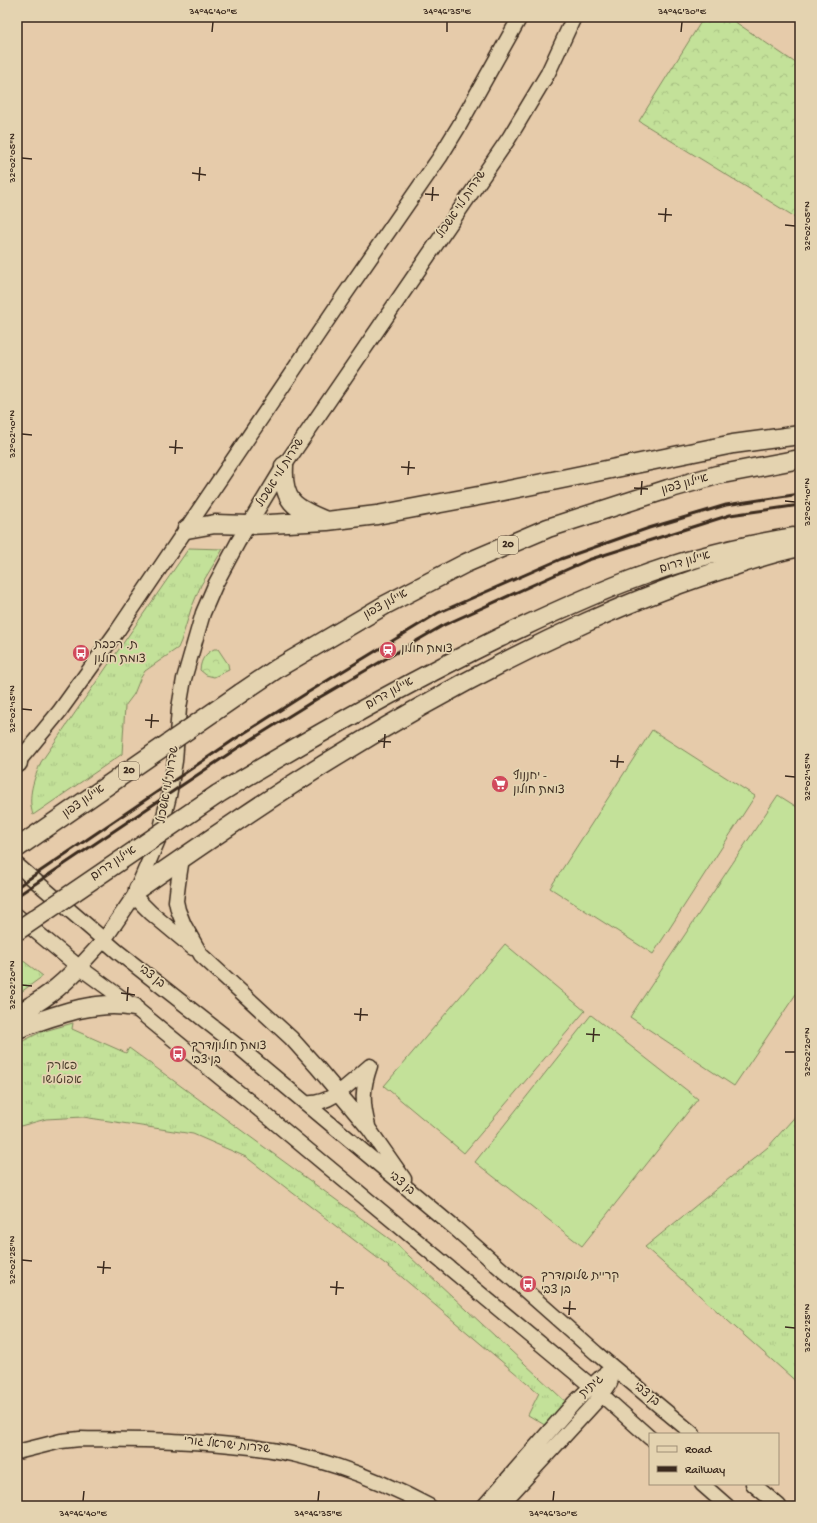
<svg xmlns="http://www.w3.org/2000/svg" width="817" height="1523" font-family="'Gochi Hand','Playpen Sans Hebrew',sans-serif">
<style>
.grass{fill:url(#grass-tufts);stroke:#7f865c}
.forest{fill:url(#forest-crowns);stroke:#7f865c}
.pitch{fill:#c3e199;stroke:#7f865c}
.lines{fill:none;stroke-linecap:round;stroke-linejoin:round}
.secondary-casing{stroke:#3b2a1e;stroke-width:17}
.highway-casing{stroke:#3b2a1e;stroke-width:21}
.secondary{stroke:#e4d3b0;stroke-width:14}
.highway{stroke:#e4d3b0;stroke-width:18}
.rail{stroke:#3b2a1e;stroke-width:3}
.highway-bridge-casing{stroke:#3b2a1e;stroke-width:21;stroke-linecap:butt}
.highway-bridge{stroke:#e4d3b0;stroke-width:18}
.ticks{fill:none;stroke:#3b2a1e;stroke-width:1.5}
.labels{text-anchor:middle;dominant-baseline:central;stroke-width:3.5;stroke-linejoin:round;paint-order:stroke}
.shield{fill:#e4d3b0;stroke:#6e5d4a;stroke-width:1}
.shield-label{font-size:11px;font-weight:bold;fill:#3b2a1e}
.street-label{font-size:12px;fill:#3b2a1e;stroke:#e4d3b0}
.poi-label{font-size:12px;fill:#3b2a1e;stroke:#e4d3b0;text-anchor:start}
.park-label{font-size:12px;fill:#493c2a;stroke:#e4d3b0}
.neatline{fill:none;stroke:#3b2a1e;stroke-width:1.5}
.ticks-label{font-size:10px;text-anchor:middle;fill:#3b2a1e}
</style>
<defs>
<pattern id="grass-tufts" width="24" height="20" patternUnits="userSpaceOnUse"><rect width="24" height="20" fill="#c3e199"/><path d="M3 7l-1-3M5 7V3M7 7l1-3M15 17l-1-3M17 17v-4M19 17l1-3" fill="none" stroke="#a8c183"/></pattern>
<pattern id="forest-crowns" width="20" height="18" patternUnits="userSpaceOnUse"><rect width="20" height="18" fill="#c3e199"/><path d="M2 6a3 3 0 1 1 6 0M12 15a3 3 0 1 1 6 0" fill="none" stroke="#a8c183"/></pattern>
</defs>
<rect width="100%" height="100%" fill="#e6cbaa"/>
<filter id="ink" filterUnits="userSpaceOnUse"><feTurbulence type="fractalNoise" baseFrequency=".025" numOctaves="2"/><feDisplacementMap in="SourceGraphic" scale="8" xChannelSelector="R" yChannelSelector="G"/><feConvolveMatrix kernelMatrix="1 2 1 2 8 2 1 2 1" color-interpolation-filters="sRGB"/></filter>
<g filter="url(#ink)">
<path class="grass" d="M189,548L223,549L201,585L191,609L181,641L178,648L145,671L140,679L134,694L125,706L122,754L33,815C27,796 34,779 41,762Z
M17,956L43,976L17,995Z
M73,1023L72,1029L126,1053L129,1048L395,1243L568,1404L548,1427L528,1415L539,1393L397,1273L246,1157L193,1134L83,1117L46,1119L17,1127V1044L41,1032Z
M800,1111V1385L645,1247L768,1147Z"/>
<path class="forest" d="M704,17H728L800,66V220L639,121Z
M214,649H218L228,664L229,670L214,677L206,675L200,670C201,659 205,654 214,649Z"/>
<path class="pitch" d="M652,730L755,796L653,954L550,888Z
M778,795L800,809V988L734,1086L630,1017Z
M505,944L585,1011L464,1153L384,1086Z
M591,1015L698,1099L582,1246L475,1162Z"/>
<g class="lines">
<defs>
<path id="secondary" d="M17,763L59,712L118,630L341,300L440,157L459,126L520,17
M182,858L178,884L176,901L178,910L184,925L201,955L291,1038L317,1067L369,1129L404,1179
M17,865L118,952L240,1048L456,1229L596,1353L693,1434
M134,896L151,913L193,948
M17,916L79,967L134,1007L255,1106L602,1395L650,1438
M79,967L104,940L134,896L158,840L169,796L175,761L179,708L184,679L203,613L216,583L238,542L284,466L509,138L548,73L574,17
M305,1103C331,1106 352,1081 370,1066
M368,1126C362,1102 362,1089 370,1066
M17,1452L61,1441L80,1439C137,1440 194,1440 251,1447C312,1454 374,1477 429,1506
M702,1484L727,1506
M753,1484L779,1506
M484,1506L574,1403L602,1376L614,1368
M500,1506L602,1395L610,1383L614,1368"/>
<path id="highway" d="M284,466C282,501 294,508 324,520
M187,529L215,524L248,525L327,521L377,515L489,494L733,444L800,435
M241,693L278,668L385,605L466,563L548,528L668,489L717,475L800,459
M17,763H18
M218,794C310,738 403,685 499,638C544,617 589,595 636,578C686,559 740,546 793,537
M138,889C172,865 206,842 240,819C351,744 466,677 587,622C634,601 682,582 731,567C754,559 776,552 800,547
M17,1014C43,1000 59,988 79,967
M17,1029C54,1016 95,999 134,1007"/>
</defs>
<use href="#secondary" class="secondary-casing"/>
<use href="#highway" class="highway-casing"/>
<use href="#secondary" class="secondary"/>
<use href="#highway" class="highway"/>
<path class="rail" d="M17,887L238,737L307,693L438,613L561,559L649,528L726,505L800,494
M17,896L236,749L315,700L442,626L588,560L730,515L800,505"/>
<defs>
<path id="highway-bridge" d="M17,848L241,693
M17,931L218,794"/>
</defs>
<use href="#highway-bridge" class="highway-bridge-casing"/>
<use href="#highway-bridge" class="highway-bridge"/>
</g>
</g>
<path class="ticks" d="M212,32L213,22M447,32V22M681,32L682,22M22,158L32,159M192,173L206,175M199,181L200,167M425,194L439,195M432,201L433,187M658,214L672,215M665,222L666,208M785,225L795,226M22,434L32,435M169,447L183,448M175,454L176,440M401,467L415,468M408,475L409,461M634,488L648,489M641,495L642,481M785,501L795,502M22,709L32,710M145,720L159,721M151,728L152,714M378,741L391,742M384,748L385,734M610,761L624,762M617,768L618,755M785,776L795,777M22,985L32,986M121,993L135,995M127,1001L128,987M354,1014L368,1015M360,1021L361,1008M586,1034L600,1035M593,1042L594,1028M785,1052H795M22,1260L32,1261M97,1267L111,1268M103,1274L104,1261M330,1287L344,1288M336,1295L337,1281M563,1308L576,1309M569,1315L570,1301M785,1327L795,1328M83,1501L84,1491M318,1501L319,1491M553,1501L554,1491"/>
<defs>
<symbol id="station-disc" viewBox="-11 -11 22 22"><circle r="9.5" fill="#d1495b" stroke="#e4d3b0"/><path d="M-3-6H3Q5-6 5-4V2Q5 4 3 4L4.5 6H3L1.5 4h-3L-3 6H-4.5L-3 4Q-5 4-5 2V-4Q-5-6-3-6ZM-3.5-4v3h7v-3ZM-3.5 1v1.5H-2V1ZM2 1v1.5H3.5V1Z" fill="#fff"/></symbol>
<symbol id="bus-disc" viewBox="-11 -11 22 22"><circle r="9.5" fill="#d1495b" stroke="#e4d3b0"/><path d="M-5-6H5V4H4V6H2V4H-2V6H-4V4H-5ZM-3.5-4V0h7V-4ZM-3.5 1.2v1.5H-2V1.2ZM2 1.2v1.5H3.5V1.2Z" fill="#fff"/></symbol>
<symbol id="supermarket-disc" viewBox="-11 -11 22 22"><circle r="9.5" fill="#d1495b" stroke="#e4d3b0"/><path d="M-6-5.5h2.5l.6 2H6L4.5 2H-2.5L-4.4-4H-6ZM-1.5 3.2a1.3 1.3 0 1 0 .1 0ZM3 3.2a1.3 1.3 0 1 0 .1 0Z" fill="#fff"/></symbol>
</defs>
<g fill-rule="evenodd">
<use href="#station-disc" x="378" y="640" width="20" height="20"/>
<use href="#bus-disc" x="71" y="643" width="20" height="20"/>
<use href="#supermarket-disc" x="490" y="774" width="20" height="20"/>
<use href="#bus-disc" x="168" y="1044" width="20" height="20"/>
<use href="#bus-disc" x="518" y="1274" width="20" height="20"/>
</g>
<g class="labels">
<g class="shield">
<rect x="498" y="536" width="20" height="18" rx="3"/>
<rect x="119" y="762" width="20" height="18" rx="3"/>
</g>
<g class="shield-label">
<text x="508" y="545">20</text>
<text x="129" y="771">20</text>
</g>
<g class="street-label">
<text transform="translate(462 205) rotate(-56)">שדרות לוי אשכול</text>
<text transform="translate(281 473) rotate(-58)">שדרות לוי אשכול</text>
<text transform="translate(685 485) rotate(-16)">איילון צפון</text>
<text transform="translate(685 563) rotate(-16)">איילון דרום</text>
<text transform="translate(386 605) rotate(-29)">איילון צפון</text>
<text transform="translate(390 694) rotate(-29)">איילון דרום</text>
<text transform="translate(169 785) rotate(-80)">שדרות לוי אשכול</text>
<text transform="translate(84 802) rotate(-35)">איילון צפון</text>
<text transform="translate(114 864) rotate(-34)">איילון דרום</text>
<text transform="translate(151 977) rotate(38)">בן צבי</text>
<text transform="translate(401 1184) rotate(40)">בן צבי</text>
<text transform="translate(592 1387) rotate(-42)">גיתית</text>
<text transform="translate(646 1395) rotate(40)">בן צבי</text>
<text transform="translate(227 1446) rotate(6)">שדרות ישראל גורי</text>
</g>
<g class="poi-label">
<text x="94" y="646">ת. רכבת<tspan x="94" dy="14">צומת חולון</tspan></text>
<text x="401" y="650">צומת חולון</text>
<text x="513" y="777">יחננוף -<tspan x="513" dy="14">צומת חולון</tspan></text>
<text x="191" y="1047">צומת חולון/דרך<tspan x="191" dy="14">בן צבי</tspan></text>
<text x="541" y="1277">קריית שלום/דרך<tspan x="541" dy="14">בן צבי</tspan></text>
</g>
<g class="park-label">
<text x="62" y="1067">פארק<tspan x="62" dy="14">אפוטושו</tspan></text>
</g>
</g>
<rect width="817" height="1523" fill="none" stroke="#e4d3b0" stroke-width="44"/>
<rect x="649" y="1433" width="130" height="52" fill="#e4d3b0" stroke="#a08f76"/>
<rect x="657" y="1446" width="20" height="6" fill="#e4d3b0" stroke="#a08f76"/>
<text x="685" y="1453" font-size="12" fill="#3b2a1e">Road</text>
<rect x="657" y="1466" width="20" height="6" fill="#3b2a1e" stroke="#a08f76"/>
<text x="685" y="1473" font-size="12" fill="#3b2a1e">Railway</text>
<rect x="22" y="22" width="773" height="1479" class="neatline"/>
<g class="ticks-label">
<text x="213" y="14">34°46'40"E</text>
<text x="447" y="14">34°46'35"E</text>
<text x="682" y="14">34°46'30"E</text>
<text transform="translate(11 158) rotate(-90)" y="4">32°02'05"N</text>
<text transform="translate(806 226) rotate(-90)" y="4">32°02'05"N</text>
<text transform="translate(11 434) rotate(-90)" y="4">32°02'10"N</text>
<text transform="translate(806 502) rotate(-90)" y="4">32°02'10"N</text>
<text transform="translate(11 709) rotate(-90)" y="4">32°02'15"N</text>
<text transform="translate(806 777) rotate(-90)" y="4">32°02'15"N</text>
<text transform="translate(11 985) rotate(-90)" y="4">32°02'20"N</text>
<text transform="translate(806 1052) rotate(-90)" y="4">32°02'20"N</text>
<text transform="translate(11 1260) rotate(-90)" y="4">32°02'25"N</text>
<text transform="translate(806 1328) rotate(-90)" y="4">32°02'25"N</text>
<text x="83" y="1516">34°46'40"E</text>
<text x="318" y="1516">34°46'35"E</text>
<text x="553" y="1516">34°46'30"E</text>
</g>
</svg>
